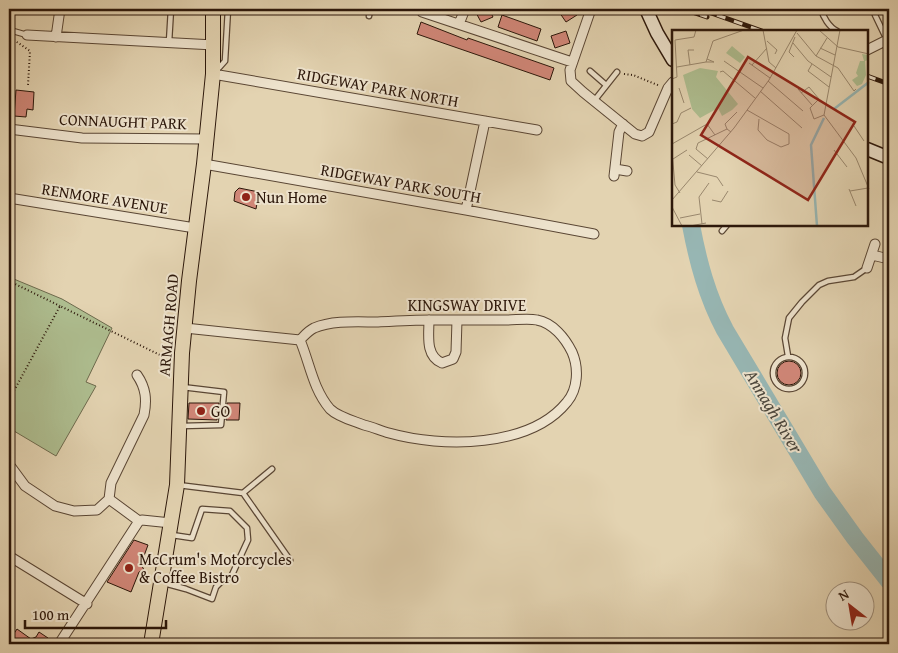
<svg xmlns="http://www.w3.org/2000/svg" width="898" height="653" font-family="'Gentium Book Plus',serif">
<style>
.green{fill:#aebe90;stroke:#6d6a4d}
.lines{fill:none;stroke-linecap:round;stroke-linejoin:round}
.river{stroke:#97b6b3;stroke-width:18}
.building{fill:#d08677;stroke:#2c170a}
.lane-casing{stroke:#5a4634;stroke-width:7}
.street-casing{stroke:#5a4634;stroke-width:11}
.secondary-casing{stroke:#2c170a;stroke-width:15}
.primary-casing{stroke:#2c170a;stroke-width:16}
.path{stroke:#2c170a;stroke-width:2;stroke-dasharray:1 2.5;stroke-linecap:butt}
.lane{stroke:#ede2cc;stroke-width:4.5}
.street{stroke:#ede2cc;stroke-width:9}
.secondary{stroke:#ede2cc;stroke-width:12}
.primary{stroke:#e3d3b1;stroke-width:14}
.rail-casing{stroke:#2c170a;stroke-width:5}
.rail{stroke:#ede2cc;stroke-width:3;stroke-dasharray:9;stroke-linecap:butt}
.poi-dot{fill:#8f2418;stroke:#ede2cc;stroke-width:2}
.labels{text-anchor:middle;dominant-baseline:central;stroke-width:4;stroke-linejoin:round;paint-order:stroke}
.street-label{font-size:16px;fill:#2c170a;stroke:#ede2cc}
.poi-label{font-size:16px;fill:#2c170a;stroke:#ede2cc;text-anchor:start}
.water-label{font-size:18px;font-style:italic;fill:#4c473d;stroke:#ede2cc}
.inset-river{fill:none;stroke:#97b6b3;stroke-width:2.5}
.inset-road{fill:none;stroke:#9a886e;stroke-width:1}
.view{fill:#8f2418;fill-opacity:0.15;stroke:#8f2418;stroke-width:2.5}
.inset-edge{fill:none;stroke:#2c170a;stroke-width:2.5}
</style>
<rect width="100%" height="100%" fill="#e3d3b1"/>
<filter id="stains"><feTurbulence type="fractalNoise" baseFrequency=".004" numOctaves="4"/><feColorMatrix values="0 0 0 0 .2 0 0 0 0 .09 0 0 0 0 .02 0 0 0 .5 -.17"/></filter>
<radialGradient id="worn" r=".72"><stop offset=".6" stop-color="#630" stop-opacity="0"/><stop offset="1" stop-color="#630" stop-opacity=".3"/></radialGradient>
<path class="green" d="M9,277L62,299L112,328L86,382L96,386L56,456L9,428Z"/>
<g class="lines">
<path class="river" d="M691,225C698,262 707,296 725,330L822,492L855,538L889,581"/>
</g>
<path class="building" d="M474,9H489L493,17L481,22Z
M557,9H573L577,15L566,22Z
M502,15L541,29L537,41L498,27Z
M421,22L467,40L468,38L554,68L550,80L417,34Z
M566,31L570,43L555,48L551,36Z
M16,90L34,92L33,110L27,109L26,117L14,116Z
M239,188L259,192L256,209L234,201L235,192Z
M777 373a12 12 0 1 1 24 0a12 12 0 1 1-24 0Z
M189,403H219L217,420L188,419Z
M227,403H240L239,420H226Z
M134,540L148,545L141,564L144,570L139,572L131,592L107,582Z
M17,629L31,639L36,637L39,632L48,638L44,644H9V641Z"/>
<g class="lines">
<defs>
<path id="lane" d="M821,9C823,17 829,27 837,31
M879,9L875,15L887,40
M369,16L370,9
M9,26L13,31L27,35
M169,42L171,9
M217,70L225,61L228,9
M590,71L606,85
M594,101L617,72
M722,231L727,225
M788,356L785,338L789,318L802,302L819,285L828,281L854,277L867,268
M773 373a16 16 0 1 1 32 0a16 16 0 1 1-32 0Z
M182,426L221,425L224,392L182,387
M178,485L243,493L290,560
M243,493L272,469
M164,583L186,589L212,599L216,587L221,582L231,577L248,540L247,528L230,511L202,509L192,538L172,535"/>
<path id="street" d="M591,9L570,70L571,81L583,92L635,134L642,136L649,132L668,88L673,82
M422,12L572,62
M459,24L465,9
M27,35L214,45
M56,37L60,9
M867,50L889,39
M213,74L537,130
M9,129L82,138L206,139
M204,164L466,210L594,234
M615,169L627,171
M614,176L619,132L623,124
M9,198L195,228
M466,210L485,121
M872,255L889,259
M867,268L875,244
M429,320C429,335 425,356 442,363L453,359L456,352L457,320
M185,328L300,340C305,335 308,331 314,328C333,320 358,322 378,322C396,321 413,320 431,320C456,320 482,320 507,320C516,320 528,318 537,320C553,323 565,338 572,352C579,368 578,389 567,402C530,448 442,448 389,433C381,431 373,427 364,425C354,421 338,417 330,409C313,389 310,364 300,340
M137,375C146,388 147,400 144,415L111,483L109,499L139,521
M11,467L25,486L55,506L74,511L97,510L109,499
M9,556L87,604
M59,644L139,521L142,520L171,523"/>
<path id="secondary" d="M646,9L657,33L673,60
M867,149L889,158"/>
<path id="primary" d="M151,644L177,485L182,353L189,281L204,164L213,74V9"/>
</defs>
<use href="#lane" class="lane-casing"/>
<use href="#street" class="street-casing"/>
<use href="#secondary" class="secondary-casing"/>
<use href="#primary" class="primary-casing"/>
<path class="path" d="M11,38L30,51L28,85
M624,74L633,75L660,86
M9,281L60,306
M9,400L60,306L162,356L171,355"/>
<use href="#lane" class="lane"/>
<use href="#street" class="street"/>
<use href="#secondary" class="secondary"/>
<use href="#primary" class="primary"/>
<defs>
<path id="rail" d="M683,9L707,17
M700,9L762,31
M867,76L889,84"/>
</defs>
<use href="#rail" class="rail-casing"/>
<use href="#rail" class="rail"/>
</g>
<g class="poi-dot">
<circle cx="246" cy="197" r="5"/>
<circle cx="201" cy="411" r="5"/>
<circle cx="129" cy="568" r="5"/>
</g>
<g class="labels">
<g class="street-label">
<text transform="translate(378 87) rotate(10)">RIDGEWAY PARK NORTH</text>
<text transform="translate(123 121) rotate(2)">CONNAUGHT PARK</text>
<text transform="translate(401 183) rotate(10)">RIDGEWAY PARK SOUTH</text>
<text transform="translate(105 198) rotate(9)">RENMORE AVENUE</text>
<text x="467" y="305">KINGSWAY DRIVE</text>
<text transform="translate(168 325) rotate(-85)">ARMAGH ROAD</text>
</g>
<g class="poi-label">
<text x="256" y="197">Nun Home</text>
<text x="211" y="411">GO</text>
<text x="139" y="559">McCrum's Motorcycles<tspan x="139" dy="18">&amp; Coffee Bistro</tspan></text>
</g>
<g class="water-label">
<text transform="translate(774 411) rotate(59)">Annagh River</text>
</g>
</g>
<g transform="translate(672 30)">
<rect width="196" height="196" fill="#e3d3b1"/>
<path d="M60,16L73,27L68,33L54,23ZM190,24L196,25V30L193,31L194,45L190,54L185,56L180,50L186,46L188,49L184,43L188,31H192ZM28,38L46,41L44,47L66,74L60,80L50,86L46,78L28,88L20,79L11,45Z" fill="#aebe90"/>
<path class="inset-river" d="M162,79L197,52M145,196L139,115L152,88"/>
<path class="inset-road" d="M91,0L97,32L104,38M147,0L166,17L197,24M168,0L152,85L184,128L197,159M125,3L144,26L166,38L182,61L184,59M95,11L105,20L103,24M121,13L136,31L159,47M148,18L163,25M144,26L155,8M122,27L117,22L123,7M52,31L91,58M34,32H42L35,29M77,33L98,48M140,34L136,41L157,57M18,35L16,20H22M80,35L95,18M5,37L34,32L41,11L72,0M48,42L51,41L83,68M0,49L5,47L3,10L22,7L24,0M96,51L131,81M7,58L12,73M126,59L140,75M88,61L130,98M129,63L137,57L147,69L138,78L142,89L152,85M75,80L117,104V114L109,117L95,110L86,100L87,89M0,94L5,92L9,83L19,78M182,96L192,111M55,99L53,94L65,82M0,114L35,94L43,105M162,120L175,137M0,122L3,155L8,163M17,125L30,136M1,129L15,120M36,129L24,119L26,113L55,99L59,102M25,142L45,147L51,156M177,159L184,176M178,161L196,158M0,170L62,98L97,50L125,0M40,170L49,172L56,161M0,177L10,196M8,188L28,184M30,194L27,167L37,153M18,196L34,193"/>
<path class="view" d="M76,27L183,92L136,170L29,105Z"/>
<rect width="196" height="196" class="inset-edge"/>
</g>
<rect width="898" height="653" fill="none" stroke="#e3d3b1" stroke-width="30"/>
<rect x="10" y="10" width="878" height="633" fill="none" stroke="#2c170a" stroke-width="2.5"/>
<rect x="15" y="15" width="868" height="623" fill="none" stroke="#2c170a"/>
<g transform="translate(850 606) rotate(329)"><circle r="24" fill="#ede2cc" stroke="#a0917e"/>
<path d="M0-4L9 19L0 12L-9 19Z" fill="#8f2418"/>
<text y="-8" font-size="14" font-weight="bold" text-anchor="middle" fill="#2c170a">N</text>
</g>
<path d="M25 620v8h141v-8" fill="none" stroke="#2c170a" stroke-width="2.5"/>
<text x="32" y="620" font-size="15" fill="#2c170a" stroke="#ede2cc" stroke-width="4" paint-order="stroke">100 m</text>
<rect width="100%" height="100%" filter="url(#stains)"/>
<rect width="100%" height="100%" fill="url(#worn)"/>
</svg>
